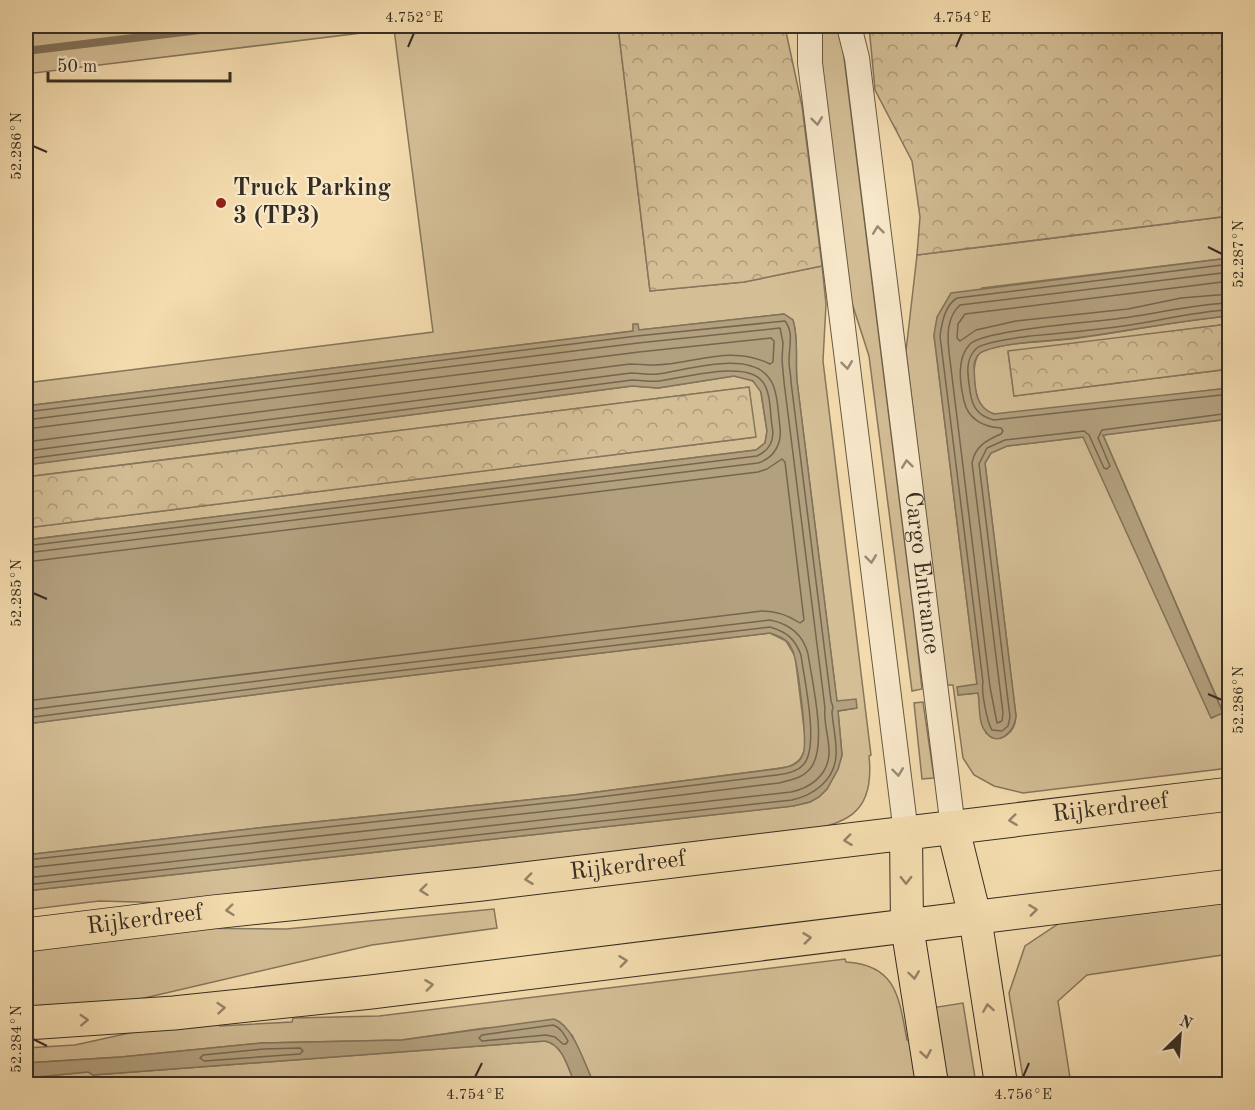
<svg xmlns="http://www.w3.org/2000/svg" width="1255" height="1110" font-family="'Old Standard TT',serif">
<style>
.grass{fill:#d4be96;stroke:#85765c;stroke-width:1.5}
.forest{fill:url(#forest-crowns);stroke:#85765c;stroke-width:1.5}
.water{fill:#b3a07e;stroke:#817259;stroke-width:1.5}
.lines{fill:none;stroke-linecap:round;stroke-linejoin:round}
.shore{stroke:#746650;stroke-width:1.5}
.stream{stroke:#817259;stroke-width:8}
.minor-casing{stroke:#665945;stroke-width:26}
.major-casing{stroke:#362d22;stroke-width:34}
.highway-casing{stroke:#362d22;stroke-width:35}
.minor{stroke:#f8e8ca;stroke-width:24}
.major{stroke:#f4dcae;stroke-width:32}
.highway{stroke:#f4dcae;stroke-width:33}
.oneway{stroke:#978a76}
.oneway2{stroke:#958468}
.ticks{fill:none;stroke:#362d22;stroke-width:2}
.poi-dot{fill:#8f2418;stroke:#f8e8ca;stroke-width:2}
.labels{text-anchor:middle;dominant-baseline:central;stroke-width:4.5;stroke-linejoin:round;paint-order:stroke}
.poi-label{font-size:24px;font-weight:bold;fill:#362d22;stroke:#f8e8ca;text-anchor:start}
.street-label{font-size:24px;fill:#362d22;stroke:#f8e8ca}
.neatline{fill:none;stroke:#362d22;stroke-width:2}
.ticks-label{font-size:15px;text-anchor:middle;fill:#362d22}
</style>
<defs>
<pattern id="forest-crowns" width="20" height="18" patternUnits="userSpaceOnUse" patternTransform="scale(1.5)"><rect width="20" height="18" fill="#d4be96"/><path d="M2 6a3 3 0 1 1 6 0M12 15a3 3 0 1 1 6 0" fill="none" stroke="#ad9b7a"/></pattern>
</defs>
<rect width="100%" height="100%" fill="#f4dcae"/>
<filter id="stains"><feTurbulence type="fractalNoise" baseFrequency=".00333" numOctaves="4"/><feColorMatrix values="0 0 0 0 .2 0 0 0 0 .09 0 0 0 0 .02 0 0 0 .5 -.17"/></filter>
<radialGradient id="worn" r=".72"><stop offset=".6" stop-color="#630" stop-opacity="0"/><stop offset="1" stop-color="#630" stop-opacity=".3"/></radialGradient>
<path class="grass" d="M26,26H618L650,291L744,282L822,266L826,304L823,361L871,755L869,756C876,822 838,824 786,835L175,903L99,901L26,910V891L793,806L810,802L819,797L827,789L838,769L842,755L838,711L857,708L837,702L797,381C795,360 799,340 793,320L784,314L639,330L636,324L633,325L634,331L26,406V383L433,332L394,29L26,74Z
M820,26H840L915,625L922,689L912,691L869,356L850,297L821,60Z
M1229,216V258L982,288L934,335L977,684L958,695L978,693L986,733C1002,743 1015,734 1016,716L985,463L991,453L1007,446L1084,437L1212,718L1223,712L1103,435L1229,419V768L1023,793L994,786L974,775L963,758L953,685H946L906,351L917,255Z
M1229,316V324L1008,352L1014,396L1229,369V388L1003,415C997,414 991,414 985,411C974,402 969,361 981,352C995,343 1053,341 1071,339C1124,332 1176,321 1229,316Z
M734,376L750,379L760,387L767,431L765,443L756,450L26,540V528L755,437L749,387L26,477V465L632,386L658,388Z
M770,633L786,641L795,656L806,744C803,757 800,762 788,767L574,795L267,827L26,855V724L330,685Z
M923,702L934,778L922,779L914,703Z
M1229,900V954L1087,975L1058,1001L1071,1084H1024L1009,993L1025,946L1061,922Z
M494,909L497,928L372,945L123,1003L26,1009V948L175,928L286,929Z
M845,959L846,962C897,965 899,998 907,1040L910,1041L918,1084H594L572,1035L485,1028L402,1040L262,1043L121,1057L26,1063V1048L75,1045L143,1030L220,1023V1026L292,1022L293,1018L379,1016Z
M963,1003L976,1084H945L931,1008Z
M545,1041C564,1045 568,1069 575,1084H26V1078L88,1072L93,1075Z"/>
<path class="forest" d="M618,26H748L770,29L785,27L802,106L822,266L744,282L650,291Z
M869,26H1229V216L917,255L920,217L912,161L875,90Z
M1229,324V369L1014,396L1008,351Z
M749,387L756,437L26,528V477Z"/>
<path class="water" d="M1229,258V316C1178,321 1127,331 1075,338C1046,342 1011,341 984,351C978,353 975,359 974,365C975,384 973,407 994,414L1229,388V419L1103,435L1223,713L1211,718L1083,437L1007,446L991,453L985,463L1016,716C1015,732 997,749 985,731C978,722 980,704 978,693L958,695L957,687L977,684L934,335L937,317L951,293Z
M784,314L793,320C799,340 795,360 797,381L837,701L856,699L857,708L838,711L842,755L838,769L827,789L819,797L810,802L793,806L26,891V855L267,827L574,795L776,769C787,767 799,766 803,754C808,743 798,661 792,649C788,639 779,636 770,633L330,685L26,724V540L756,450L765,443L767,431L761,392L753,381L734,376L658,388L632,386L26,465V406L633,331V324H638L639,330Z
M554,1019C574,1026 585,1065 594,1084H575C568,1069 564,1045 545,1041L93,1075L88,1072L26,1078V1063L121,1057L262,1043L402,1040Z"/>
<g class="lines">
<path class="shore" d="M1230,264L957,298C945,305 942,322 940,336L983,682C981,690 987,723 992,730L1002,731L1008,726L1010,717L979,464L987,448L1005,440L1084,431L1089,435L1104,468L1107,469L1110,466L1098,438L1102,430L1230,413
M1230,272L960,305C947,317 947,335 949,352L990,687L997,723L1002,721L1003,713L972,463C975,446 987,440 1001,434L1003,431L1001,428C983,427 968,419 964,401C960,383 956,359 970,344C985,329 1102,322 1130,317C1164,312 1196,304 1230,303
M1230,281L965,314L958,324L957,338L960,341L976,330L1016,321L1128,309L1181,298L1230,294
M1230,310C1196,311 1163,320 1130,325C1097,330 1063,333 1030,336C1018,338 986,341 977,348C964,359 968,376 970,391C972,407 978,416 994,420L1230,394
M26,412L637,336L785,321C794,332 789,347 789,361C789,368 791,375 791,382L831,701L833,707L832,712C833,726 837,742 836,755C835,780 814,795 792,800L26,885
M26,420L638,343L780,328L783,343L782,360L784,382L825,708C823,723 830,739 829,755C827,776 810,788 791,792L26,878
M26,429L639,352L771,338L774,341L773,362L770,364C730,344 695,364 654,365C646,365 638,364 630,364L26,442
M26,451L631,373C640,373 649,375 658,374C688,370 749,350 769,378C778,389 778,413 780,427C782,444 774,458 758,463L26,553
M26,459L632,380C641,380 650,382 659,381C684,378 745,360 762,381C771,391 770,413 772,426C775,440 770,450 757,456L26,546
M26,562L758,472L767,469L782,459L785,462L804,620L800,623C788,615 776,611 762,611L26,701
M26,710L329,672L770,620C790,624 803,634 808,654C812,682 829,750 809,770C801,779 789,780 779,783L576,808L26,868
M26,718L329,679L770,627C787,632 795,639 801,655C804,679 820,748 803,765C797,772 786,774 777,775L575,800L26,860
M553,1025C560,1027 564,1034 568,1041L566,1044H563L555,1037L546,1035L482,1041L479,1038L482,1035Z
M300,1048L303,1051L300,1054L204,1061L200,1058L203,1055L263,1049Z"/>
<path class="stream" d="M26,51L233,26"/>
<defs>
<g id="minor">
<path d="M810,26V63L906,833"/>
<path id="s1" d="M849,26L857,58L953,828"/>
</g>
<path id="major" d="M953,828L975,917L1001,1084
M906,833L907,926L932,1084"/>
<g id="highway">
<path id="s2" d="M26,935L213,912L482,884L1230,794"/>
<path d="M26,1023L174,1013L371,992L1230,886"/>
</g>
</defs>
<use href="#minor" class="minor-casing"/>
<use href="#major" class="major-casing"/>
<use href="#highway" class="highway-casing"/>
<use href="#minor" class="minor"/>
<use href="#major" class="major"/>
<use href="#highway" class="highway"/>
</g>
<defs><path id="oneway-chevron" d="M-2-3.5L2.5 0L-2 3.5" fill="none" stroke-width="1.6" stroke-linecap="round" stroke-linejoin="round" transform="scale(1.5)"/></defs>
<g class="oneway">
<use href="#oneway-chevron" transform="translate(817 121) rotate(83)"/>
<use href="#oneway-chevron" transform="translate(878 230) rotate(-97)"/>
<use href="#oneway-chevron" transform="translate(847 365) rotate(83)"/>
<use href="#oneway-chevron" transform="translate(907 464) rotate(-97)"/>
<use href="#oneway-chevron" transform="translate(871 559) rotate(83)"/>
<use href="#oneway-chevron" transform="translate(898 772) rotate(83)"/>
</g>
<g class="oneway2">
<use href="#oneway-chevron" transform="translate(1013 820) rotate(173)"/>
<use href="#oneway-chevron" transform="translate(848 840) rotate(173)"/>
<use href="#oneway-chevron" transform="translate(529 879) rotate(173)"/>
<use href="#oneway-chevron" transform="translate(906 880) rotate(90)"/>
<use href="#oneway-chevron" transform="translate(424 890) rotate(174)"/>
<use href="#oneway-chevron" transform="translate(230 910) rotate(174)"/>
<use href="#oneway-chevron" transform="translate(1033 910) rotate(-7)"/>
<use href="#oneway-chevron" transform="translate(807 938) rotate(-7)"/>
<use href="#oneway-chevron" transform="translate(623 961) rotate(-7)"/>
<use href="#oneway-chevron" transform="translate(914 975) rotate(82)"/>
<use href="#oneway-chevron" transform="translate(429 985) rotate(-7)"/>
<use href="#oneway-chevron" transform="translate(221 1008) rotate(-5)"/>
<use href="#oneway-chevron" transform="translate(988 1008) rotate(-99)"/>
<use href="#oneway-chevron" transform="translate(84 1020) rotate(-3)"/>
<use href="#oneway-chevron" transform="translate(926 1054) rotate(80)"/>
</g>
<path class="ticks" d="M408,47L414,33M956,47L962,33M33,146L47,152M1208,247L1222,254M33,593L47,599M1208,694L1222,700M33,1039L47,1046M475,1077L482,1063M1023,1077L1029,1063"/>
<circle class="poi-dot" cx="221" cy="203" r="6"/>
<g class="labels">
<g class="poi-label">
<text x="233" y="189">Truck Parking<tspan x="233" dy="28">3 (TP3)</tspan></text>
</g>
<g class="street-label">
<text stroke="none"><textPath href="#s1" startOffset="552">Cargo Entrance</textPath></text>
<text stroke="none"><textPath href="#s2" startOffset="1092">Rijkerdreef</textPath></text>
<text stroke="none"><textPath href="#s2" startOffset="606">Rijkerdreef</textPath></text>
<text stroke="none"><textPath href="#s2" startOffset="120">Rijkerdreef</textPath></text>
</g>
</g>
<rect width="1255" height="1110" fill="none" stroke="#f4dcae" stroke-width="66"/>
<g transform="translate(1180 1035) rotate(25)" stroke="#f8e8ca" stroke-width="4.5" paint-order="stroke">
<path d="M0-4.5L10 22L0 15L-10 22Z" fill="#362d22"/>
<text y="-9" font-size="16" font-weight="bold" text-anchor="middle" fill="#362d22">N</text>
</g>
<path d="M48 72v9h182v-9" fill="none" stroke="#362d22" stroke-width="3"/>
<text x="57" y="72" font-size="18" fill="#362d22" stroke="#f8e8ca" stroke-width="4.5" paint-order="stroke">50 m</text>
<rect x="33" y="33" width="1189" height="1044" class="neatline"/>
<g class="ticks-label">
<text x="414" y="22">4.752°E</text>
<text x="962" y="22">4.754°E</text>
<text transform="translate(16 146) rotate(-90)" y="5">52.286°N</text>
<text transform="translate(1238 254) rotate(-90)" y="5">52.287°N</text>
<text transform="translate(16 593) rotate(-90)" y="5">52.285°N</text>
<text transform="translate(1238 700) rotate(-90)" y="5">52.286°N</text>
<text transform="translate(16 1039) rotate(-90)" y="5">52.284°N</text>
<text x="475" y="1099">4.754°E</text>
<text x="1023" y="1099">4.756°E</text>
</g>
<rect width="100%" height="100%" filter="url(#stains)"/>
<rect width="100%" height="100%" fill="url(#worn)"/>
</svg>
